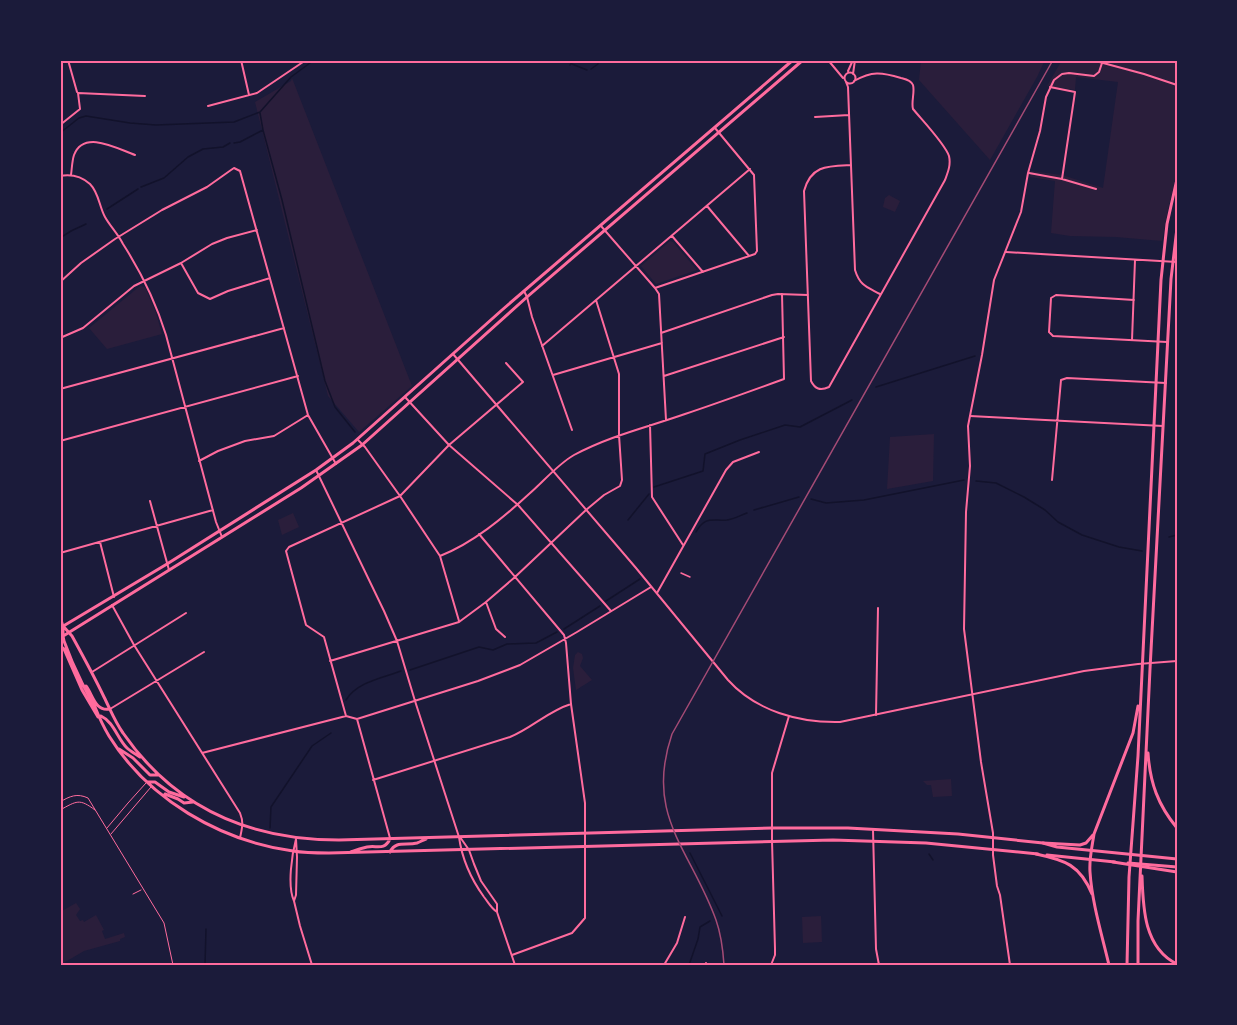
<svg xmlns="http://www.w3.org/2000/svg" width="1237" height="1025" font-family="Signika,sans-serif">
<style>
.green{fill:#2a1e3b}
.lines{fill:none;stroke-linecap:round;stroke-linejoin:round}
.stream{stroke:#12122b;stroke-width:1.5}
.service{stroke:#ff6b9d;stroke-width:1}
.pedestrian{stroke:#ff6b9d;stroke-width:1.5}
.minor{stroke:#ff6b9d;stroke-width:2}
.tertiary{stroke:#ff6b9d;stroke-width:2}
.primary{stroke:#ff6b9d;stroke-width:3}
.trunk{stroke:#ff6b9d;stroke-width:3}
.rail{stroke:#a44b75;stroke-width:1.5}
.neatline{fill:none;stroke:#ff6b9d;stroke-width:2}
</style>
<rect width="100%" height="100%" fill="#1b1b3a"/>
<path class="green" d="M921,60H1045L1037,77L990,160L919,80Z
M1062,60H1177V172L1168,210L1162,241L1116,237L1070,236L1051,233L1055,181L1030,177L1031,171L1062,175L1103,188L1118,82L1076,77L1075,90L1047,86Z
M292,78L412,386L359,432L328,396L255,102L291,81Z
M889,195L900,201L895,212L883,207L885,198Z
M670,241L673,242L697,270L656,284L641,266Z
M140,286L145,287L156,313L162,334L107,349L89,328Z
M934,434L933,481L887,489L890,437Z
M293,513L299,527L282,535L278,520Z
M578,652L582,654L583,658L580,666L592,680L576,690L573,668L575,655Z
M951,779L952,796L934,797H933L931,785H927L923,781Z
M76,903L80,909L76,915L80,921L83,920L84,922L96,915L104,930L102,931L105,939L124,933L125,937L120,939V941L84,951L60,965V912Z
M821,916L822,942L803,943L802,917Z"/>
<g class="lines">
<path class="stream" d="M783,61L784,60
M572,64L587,70
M570,65L574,60
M591,69L598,64
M263,130L282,200L325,381L335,407L355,432
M60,133L79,118L86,116L130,123L156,125L234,122L260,112L291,77L314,60
M234,143L240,142L263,130L260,113
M141,187L164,178L188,157L203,149L223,147L230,143
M107,209L138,189
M60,238L71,231L86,224
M876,387L975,356
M976,481L996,483L1024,497L1045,510L1058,522L1082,535L1119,547L1142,551
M654,487L703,471L705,454L740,440L785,425L800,427L852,400
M811,499L826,503L864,500L964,480
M754,510L799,497
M628,520L649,494
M696,532C705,516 711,521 727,520C734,519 741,515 747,513
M1169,537L1177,535
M606,601L640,579
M564,629L600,606
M410,670L479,647L493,650L507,644L536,643L557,632
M346,700C357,682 382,678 401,671
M270,828L271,807L312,746L331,733
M690,853L722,916
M929,854L933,860
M205,965L206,929
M689,965L698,939L700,927L710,921"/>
<path class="service" d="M60,802C70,796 77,793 88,798L164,923L173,965
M60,810C77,801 79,798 95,810
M107,828L128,803L146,783
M111,834L151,787
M133,894L141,890"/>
<path class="pedestrian" d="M681,573L690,577"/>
<path class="minor" d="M68,60L77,92
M241,60L249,95
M828,60L843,78
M848,71L853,60
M844.5 78a5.5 5.5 0 1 1 11 0a5.5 5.5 0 1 1-11 0Z
M853,74L855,60
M846,82L848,87L855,270C860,286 867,287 880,294
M1050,87L1075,92L1062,179
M208,106L257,93L306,60
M815,117L849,115
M60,125L80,109L78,93L145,96
M851,165C828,166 811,165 804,191L811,381C815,389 820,391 829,387L945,180C948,172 951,165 949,156C945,144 922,120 913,109C911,102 915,92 913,85C911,80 905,79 901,78C881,72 872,71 854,81
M1029,173L1062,179L1096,189
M71,175C72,168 72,161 74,155C84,129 118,149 135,155
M60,176C71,174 81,176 90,184C99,193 99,206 105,217C110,226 118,234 123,244C141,272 156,303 166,335L216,522L222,537
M707,206L749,256
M601,226L655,288L659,294L666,420
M672,236L703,272
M1006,252L1177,262
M181,263L198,293L210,299L228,291L270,278
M60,282L81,263L115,239L162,210L207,187L231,170L234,168L240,171L308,415L336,464
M655,288L755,254L757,251L754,175L715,128
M524,291L527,297L532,317L572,430
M1134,300L1056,295L1051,298L1049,332L1053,336L1167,342
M661,333L772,295L778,294L808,295
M60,338L83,328L134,286L181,263L212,244L227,238L257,230
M1132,340L1135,260
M542,346L750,169
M553,375L662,343
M664,376L784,337
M60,389L284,328
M405,397L449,445L518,505L611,611
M970,416L1163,426
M650,425L652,497L683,545
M358,440L365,447L400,496L440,556L459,621
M60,441L298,376
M199,461L218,451L245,441L274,436L308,415
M316,470L384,611L397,641L415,701
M1052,480L1061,380L1067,378L1166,383
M150,501L169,570
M479,534L564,635L566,643L571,704L585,803V918L572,933L512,955
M100,542L114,597
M60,553L213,510
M440,556C473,543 503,518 529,494C543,482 558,464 574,455C609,436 648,427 685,414C718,403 751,391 784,379L782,294
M657,593L726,470L733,462L759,452
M486,602L496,629L505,637
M112,605L134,645L240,813C244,823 242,828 240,838
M330,661L459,622L486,602L515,577L586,510L604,495L620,486L622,480L619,435V374L596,300
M92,672L186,613
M110,709L204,652
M876,715L878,608
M346,716L324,637L306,625L286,551L289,547L400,496L449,445L523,382L506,363
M357,719L390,838
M202,753L346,716L357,719L478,681L520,665L577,632L651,587
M373,780L510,737C532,728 548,711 571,704
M873,830L876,949L879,965
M706,963V965
M664,965L677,943L685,917"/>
<path class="tertiary" d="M1092,60L1144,74L1177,85
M453,354L636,568L728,680C756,711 799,723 840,722L1084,671L1138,664L1177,661
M60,614L63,625
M415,701L459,837C462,859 471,879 484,897C488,902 491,908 497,912
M460,837L469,850L474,864L481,881L497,904V912L515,965
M296,839L297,857L296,895L294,901C287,886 292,854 296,839Z
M294,901L300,926L312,965
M771,965L775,955V949L772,841V773L789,716
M1010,965L1000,895L997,886L993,855V833L981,762L964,629L966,512L970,466L968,426L982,355L994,280L1021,212L1028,173L1040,131L1046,97L1054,80L1062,74L1069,73L1094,76L1099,72L1102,63"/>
<path class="primary" d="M63,626V636L64,641C69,655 75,669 82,683C86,691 91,699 95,707C99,717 103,726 109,736C148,799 220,841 293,851C305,853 317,853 329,853L833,840L926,843L1038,854
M63,626L72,636C83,656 94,676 104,697C110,709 115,722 123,733C175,808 250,840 339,840L772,828H848L958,834L1043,843L1057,847L1177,859
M60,628L167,564L316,470L353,443L502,310L793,60
M60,638L301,488L362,445L527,297L803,60
M60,646L64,649L82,690L98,717L101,716C114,722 117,738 127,748C130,751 136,754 140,757
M86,686C93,695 95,712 110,709
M119,749L133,758L150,775H159
M148,782H155L169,792L184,797
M165,794L178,799L184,803L193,802
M351,852C356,850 362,848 367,847C377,845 384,851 390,839
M390,852C396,840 406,846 417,843C420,842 423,840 426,839
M1047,855L1115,862
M1128,863L1177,867"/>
<path class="trunk" d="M1148,753C1150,783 1158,805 1177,828
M1043,843L1080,845L1086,843L1093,835
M1036,854C1065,860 1080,865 1092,894
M1113,862L1177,872
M1142,876C1143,908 1144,948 1177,964
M1109,965C1102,935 1092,903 1090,872C1089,859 1092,847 1094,834L1133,733L1138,706
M1127,965L1129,877L1138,756L1161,280L1167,224L1177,179
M1138,965V921L1150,669L1171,279L1177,228"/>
<path class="rail" d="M724,965C723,950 721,934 716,920C691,850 644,816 672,734L1053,60"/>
</g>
<rect width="1237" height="1025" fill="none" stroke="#1b1b3a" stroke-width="123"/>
<rect x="62" y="62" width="1114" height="902" class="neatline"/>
</svg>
